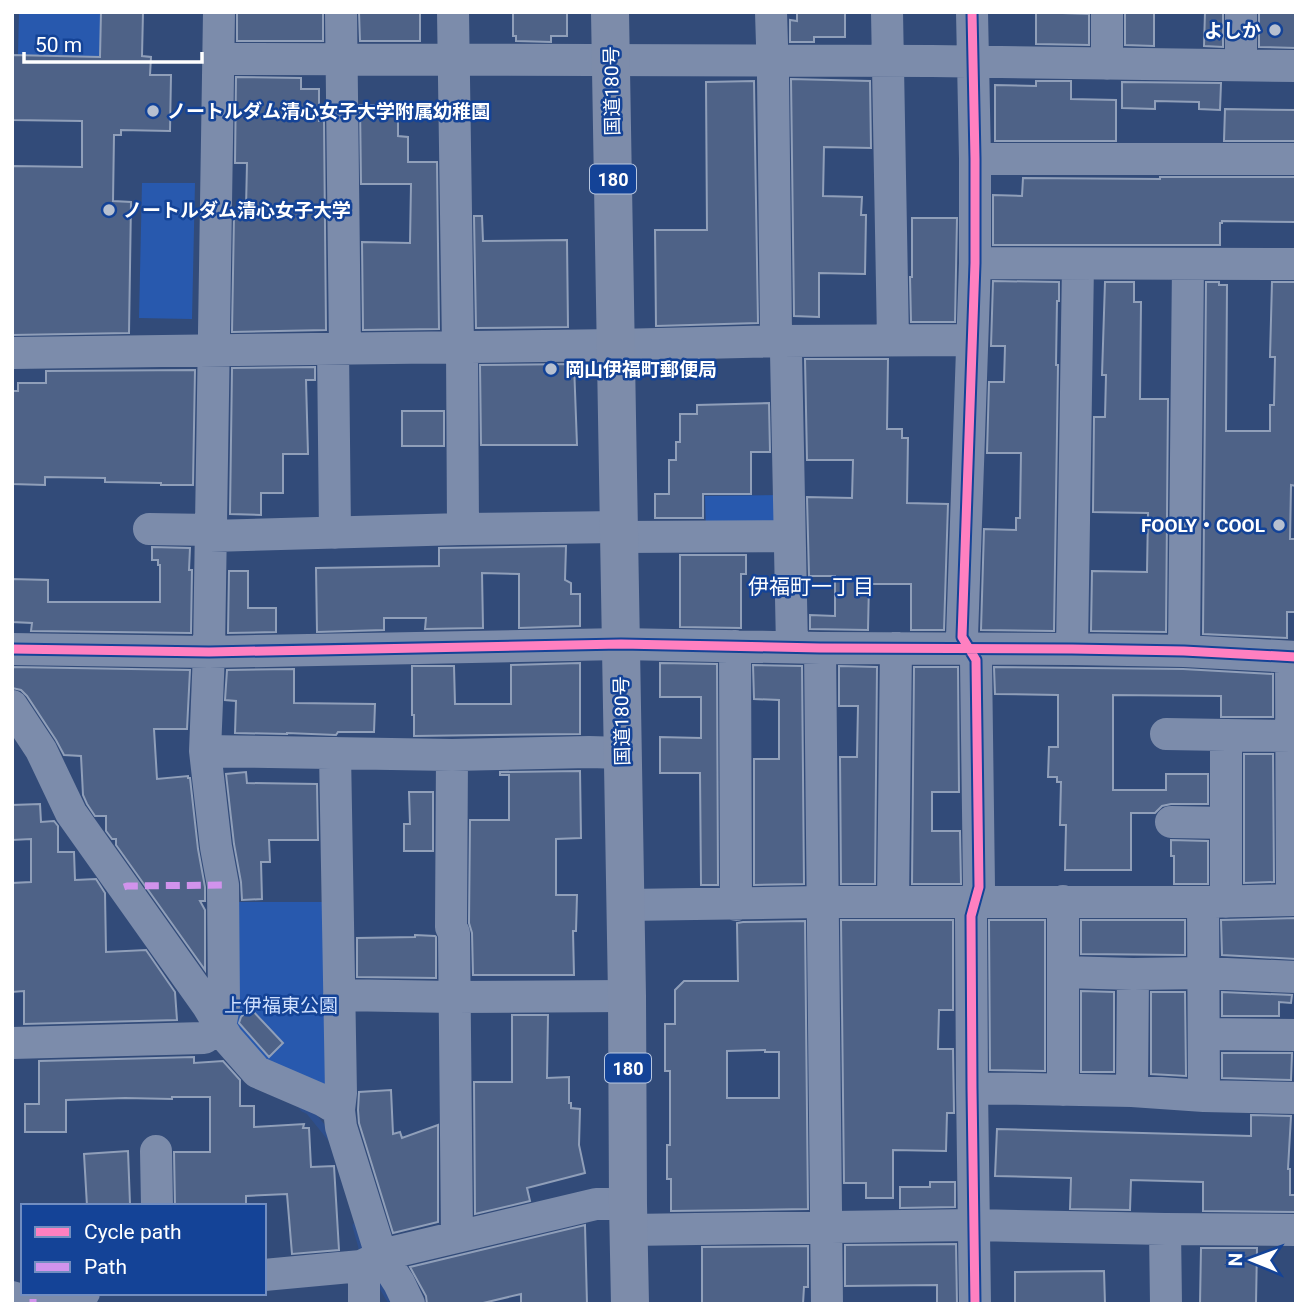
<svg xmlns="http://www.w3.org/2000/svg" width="1308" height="1316" font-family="Roboto,'Noto Sans JP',sans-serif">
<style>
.green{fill:#2859ae}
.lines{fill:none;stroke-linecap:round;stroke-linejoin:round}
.stream{stroke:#2e4f8d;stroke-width:7}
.building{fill:#4e6287;stroke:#909fb9;stroke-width:2;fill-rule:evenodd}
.minor{stroke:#7c8cab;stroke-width:32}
.highway{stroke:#7d8caa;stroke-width:38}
.quiet{stroke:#d193ec;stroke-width:7;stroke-dasharray:14 7;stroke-linecap:butt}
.cycleway-casing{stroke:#144397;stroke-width:13}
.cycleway{stroke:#ff80c0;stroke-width:9}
.poi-dot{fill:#b7c0d0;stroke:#144397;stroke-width:2.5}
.labels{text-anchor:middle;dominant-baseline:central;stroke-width:5;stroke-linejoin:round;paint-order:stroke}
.shield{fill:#144397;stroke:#b8c7e0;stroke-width:2}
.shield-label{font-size:18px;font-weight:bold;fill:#fff}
.poi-label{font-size:19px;font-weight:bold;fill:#fff;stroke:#144397;text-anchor:start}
.street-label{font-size:19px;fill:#fff;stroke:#144397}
.park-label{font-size:19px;fill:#cedffd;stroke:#144397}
.neighbourhood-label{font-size:21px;fill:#fff;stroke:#144397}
</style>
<rect width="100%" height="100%" fill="#324b79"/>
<path class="green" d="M19,12H101L100,57L18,55Z
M142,183H195L192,319L139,318Z
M782,495V531H706L705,496Z
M229,902H329L332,1091L263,1068L231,1017Z"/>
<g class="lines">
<path class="stream" d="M303,1108L309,1111L330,1137
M356,1226L364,1255
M375,1274L392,1303"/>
</g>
<path class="building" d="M101,12H143L142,56L151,57L150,75H171L170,131L121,130V135H114L113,201L131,202L129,333L12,335V166L82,167V121L12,120V55L100,57Z
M237,12H323V41H237Z
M359,12H420V41H360Z
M513,12H567V36H551V42L516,41V36H513Z
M797,12H845V37H814V42H790V20L797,21Z
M1036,12L1089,14V45L1036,44Z
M1125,12H1154V46L1125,45Z
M1205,12H1223V47L1204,46Z
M1259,12H1296V48L1259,47Z
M236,77L301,78V89H319V121H324L326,330L232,332L234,215H239V208H246L247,163H235Z
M791,79L870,81L871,148L824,147L823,196L862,197L861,215H866L865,274L819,273V317L794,316Z
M754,81L758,323L656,326L655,230H707L706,82Z
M1036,81H1071V99L1116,100V141H995V85L1036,86Z
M1122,82L1221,83L1220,110L1199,109V102L1155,101V109L1122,108Z
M360,105H398V136L408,137V162H437L439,329L363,330L362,242L410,243L411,184H361Z
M1225,109L1296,110V141H1224Z
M1160,177H1295V222L1222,221V223H1220V245H993V195L1022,196L1023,178L1160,179Z
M474,216H482L483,241L567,240L568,327L476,328Z
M912,218H957L955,322H911L910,277H912Z
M993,281L1059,282V301H1057L1056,365H1058L1054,631L981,630L984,529L1016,530V518H1020L1021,453H987L989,382H1004L1005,346H991Z
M1105,282H1134V302H1141L1140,399H1168L1166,632L1091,631L1092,571L1147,572L1148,513L1093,512L1094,417H1105L1106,375H1102Z
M1206,282H1219V285H1227L1226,431H1270V405H1274L1275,357H1270L1272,282H1296V486L1291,485L1290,539H1296V612H1287V638L1203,634Z
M805,359H888L887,429H902V438H908L907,503L948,504L944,630H911V584H869L868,630L810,629V615L835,616V576H809L807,497L852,498L853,460H807Z
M574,364L577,445H481L480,365Z
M315,367V380H306L308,454H283V493H261V515L230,514L232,368Z
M195,370L193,485H161V483L105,482V478L45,477V485L12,484V391H18V383H46V371Z
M769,403L770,452H751V494H703V518H655V494H669V460H676V442H680V414H697V405Z
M402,411H444V446H402Z
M566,546L565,580L571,583V594H580V626L519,628V574L482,573L483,628L425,629L426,618H384V630L317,632L316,568L439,566V548Z
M152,547L190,548L189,570H192L191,633L31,631L32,623L12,622V579L48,580V602H160V565H158V560H152Z
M680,555H746V574H741V628L680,627Z
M229,571H248V608H276V632L228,633Z
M580,663V734L414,736V715H412V666H454L455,704H511V665Z
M660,663L717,664L718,885H701L700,773H660V737L701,738V697H660Z
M753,665L802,666L804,884L754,885V759H779V700L754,699Z
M839,666L877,667L875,884H841L840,757H857L858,706H839Z
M12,667L190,670L187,729H154L157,779L188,776V778H190L198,849L205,887V901H200L205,910V970L116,845V839H112L106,831V816H95L87,804L83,795L81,756L64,755L56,740L27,696L21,690L12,688Z
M914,667H958L959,792H932V831H960L961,884H912Z
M994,667L1183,669L1273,674V717H1221V696L1113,695V790H1166V774H1208V804H1171L1162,806L1155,813H1131V870H1065L1066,825H1060L1061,782H1057V777H1048L1049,747H1058V695L995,694Z
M294,669V703L375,704L374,732H338L336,735L287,733V734L235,733L236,701L225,700L227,670Z
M1244,754H1273L1274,882L1244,883Z
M580,771L581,838L556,839V895H577L576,931H573L574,975H473L472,933L469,923L470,820H509V775H500V772Z
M246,772L247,783L317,784L318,840H269L270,862H261L262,899L242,900L241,882L234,844L226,774Z
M409,792H433V851H404V824H410Z
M40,804L41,822L54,821L58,826V852H74L75,880L96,879L105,893L106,952L146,950L175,992L177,1020L24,1024V991L12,992V883L31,882V839L12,840V805Z
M1171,840L1208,841V884H1174V856H1171Z
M1296,918V959L1222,955L1221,920Z
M841,920H953V1010H939L938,1049H953L954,1113H947L946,1151L893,1150V1198H866V1183H844Z
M989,920H1045V1071L990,1070Z
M1081,920H1185V955L1081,954Z
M805,921L808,1209L671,1211V1179H667V1145H670V1071H665V1024H675V990L684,981H738L737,923L743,922ZM765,1050V1052H779V1098H727V1051Z
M415,935L435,936L436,937V978L357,977V938L415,937Z
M1081,991L1114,992V1072H1081Z
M1151,992H1185L1186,1076L1151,1074Z
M1222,992L1292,995L1291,1003L1279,1002V1016H1222Z
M250,1008L283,1043L269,1057L239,1023L241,1017Z
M512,1015H548L547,1078L569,1077V1103H571V1108L580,1109L579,1145L585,1173L527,1188L530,1201L475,1214L474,1082H512Z
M1222,1053H1292L1291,1080L1222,1078Z
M194,1057V1063L223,1061L240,1080V1106H254V1127L304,1124L303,1128H309L311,1167L334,1166L339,1250L292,1254L287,1194L246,1196V1206H175L174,1152H210V1097H172V1099L125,1098L66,1100V1132H25V1104H39V1061Z
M391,1090L393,1134L400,1132L402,1138L438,1125V1222L393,1233L359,1123L358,1110L359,1092Z
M1251,1115L1291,1116L1288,1169H1290V1195H1296V1212L1203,1211V1182L1131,1180L1130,1210L1070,1209L1071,1178L995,1176L997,1129L1251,1136Z
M128,1151L130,1204L87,1206L84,1154Z
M930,1182H955V1207L900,1208V1187H930Z
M585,1225L587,1304H521V1294L479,1304H427L426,1296L410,1267Z
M956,1244L957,1304H937V1285L845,1286V1245Z
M808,1246V1287H804L803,1304H702V1247Z
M1201,1248H1257L1256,1304H1200Z
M1104,1271L1105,1304H1015V1272Z"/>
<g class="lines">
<path class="minor" d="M341,12L345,348
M453,12L458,347
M771,12L773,77L776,332L786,352L792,647
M887,12L893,340
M972,12L975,159V263L962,637L976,660L979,887L971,916L972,1088L975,1304
M1107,12V64
M218,59L932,61L1296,66
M1241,65V12
M975,159H1296
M975,263L1296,264
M462,347L463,529
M333,348L335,533
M12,353L615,345L780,341L972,340
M149,529L211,530
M210,536L463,529L618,527
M618,537L789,536
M735,646L736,905
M820,648L827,1304
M12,649L209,652L621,644L820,648L1072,649L1184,651L1296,657
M1072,649L1078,264
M1184,651L1188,264
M1291,657L1292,900
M12,706L41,750L71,813L208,1006L227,1038L257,1072L322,1100L339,1110L341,1127L381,1255L399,1283L409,1304
M1166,734L1291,736
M1226,735V902
M205,751L452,755L589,752L623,753
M335,753L341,1093L339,1110
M452,755L451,927L454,933L457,1236
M1171,822L1226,823
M893,902L896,648
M1203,902L1204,1096
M626,905L821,902H1203L1296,900
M1064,972L1133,974L1204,973L1296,977
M339,995L454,997L627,996
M1204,1034L1296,1035
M12,1043L204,1038L220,1027L224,1006L223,885L216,847L205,751L209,652L219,12
M972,1088L1132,1091L1204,1096L1296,1098
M1063,1090V901
M1132,1091L1133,974
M156,1151L157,1206
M1165,1229L1166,1304
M629,1230L974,1225L1165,1229L1296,1230
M361,1266L364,1280V1304
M264,1275L361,1266L376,1259L381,1255L596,1204H628
M12,1297C32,1304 63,1296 84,1293"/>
<path class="highway" d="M610,12L627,996L628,1204L630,1304"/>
<path class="quiet" d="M124,887L127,886L223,885
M33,1299V1304"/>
<defs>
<path id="cycleway" d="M972,12L975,159V263L962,637L976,660L979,887L971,916L972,1088L975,1304
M12,649L209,652L621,644L820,648L1072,649L1184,651L1296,657"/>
</defs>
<use href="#cycleway" class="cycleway-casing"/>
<use href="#cycleway" class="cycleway"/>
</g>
<g class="poi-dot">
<circle cx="1275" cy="30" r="7"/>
<circle cx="153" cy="111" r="7"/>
<circle cx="109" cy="210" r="7"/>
<circle cx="551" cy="369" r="7"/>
<circle cx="1279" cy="525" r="7"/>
</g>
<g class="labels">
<g class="shield">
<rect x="590" y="164.5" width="46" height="29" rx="5"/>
<rect x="605" y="1053.5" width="46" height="29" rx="5"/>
</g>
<g class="shield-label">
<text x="613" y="179">180</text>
<text x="628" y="1068">180</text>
</g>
<g class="poi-label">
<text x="1261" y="30" text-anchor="end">よしか</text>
<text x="167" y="111">ノートルダム清心女子大学附属幼稚園</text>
<text x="123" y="210">ノートルダム清心女子大学</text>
<text x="565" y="369">岡山伊福町郵便局</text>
<text x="1265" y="525" text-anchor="end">FOOLY・COOL</text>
</g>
<g class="street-label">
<text transform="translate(612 91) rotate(-91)">国道180号</text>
<text transform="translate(622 721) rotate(-91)">国道180号</text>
</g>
<g class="park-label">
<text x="281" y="1005">上伊福東公園</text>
</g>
<g class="neighbourhood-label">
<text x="811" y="587">伊福町一丁目</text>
</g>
</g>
<rect width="1308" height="1316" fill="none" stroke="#ffffff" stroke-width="28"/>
<rect x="21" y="1204" width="245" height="91" fill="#144397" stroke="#728ec1" stroke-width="2"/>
<rect x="35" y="1227" width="35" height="10" fill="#ff80c0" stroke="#728ec1" stroke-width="2"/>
<text x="84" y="1239" font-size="21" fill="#ffffff">Cycle path</text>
<rect x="35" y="1262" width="35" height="10" fill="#d193ec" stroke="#728ec1" stroke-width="2"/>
<text x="84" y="1274" font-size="21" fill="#ffffff">Path</text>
<g transform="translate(1252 1260) rotate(271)" stroke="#144397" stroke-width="5" paint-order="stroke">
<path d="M0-5L12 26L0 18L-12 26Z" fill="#ffffff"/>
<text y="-10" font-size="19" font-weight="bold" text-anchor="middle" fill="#ffffff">N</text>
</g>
<path d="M24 52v10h178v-10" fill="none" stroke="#ffffff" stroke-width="3.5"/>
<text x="35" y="52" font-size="21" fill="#ffffff" stroke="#144397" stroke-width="5" paint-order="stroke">50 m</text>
</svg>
